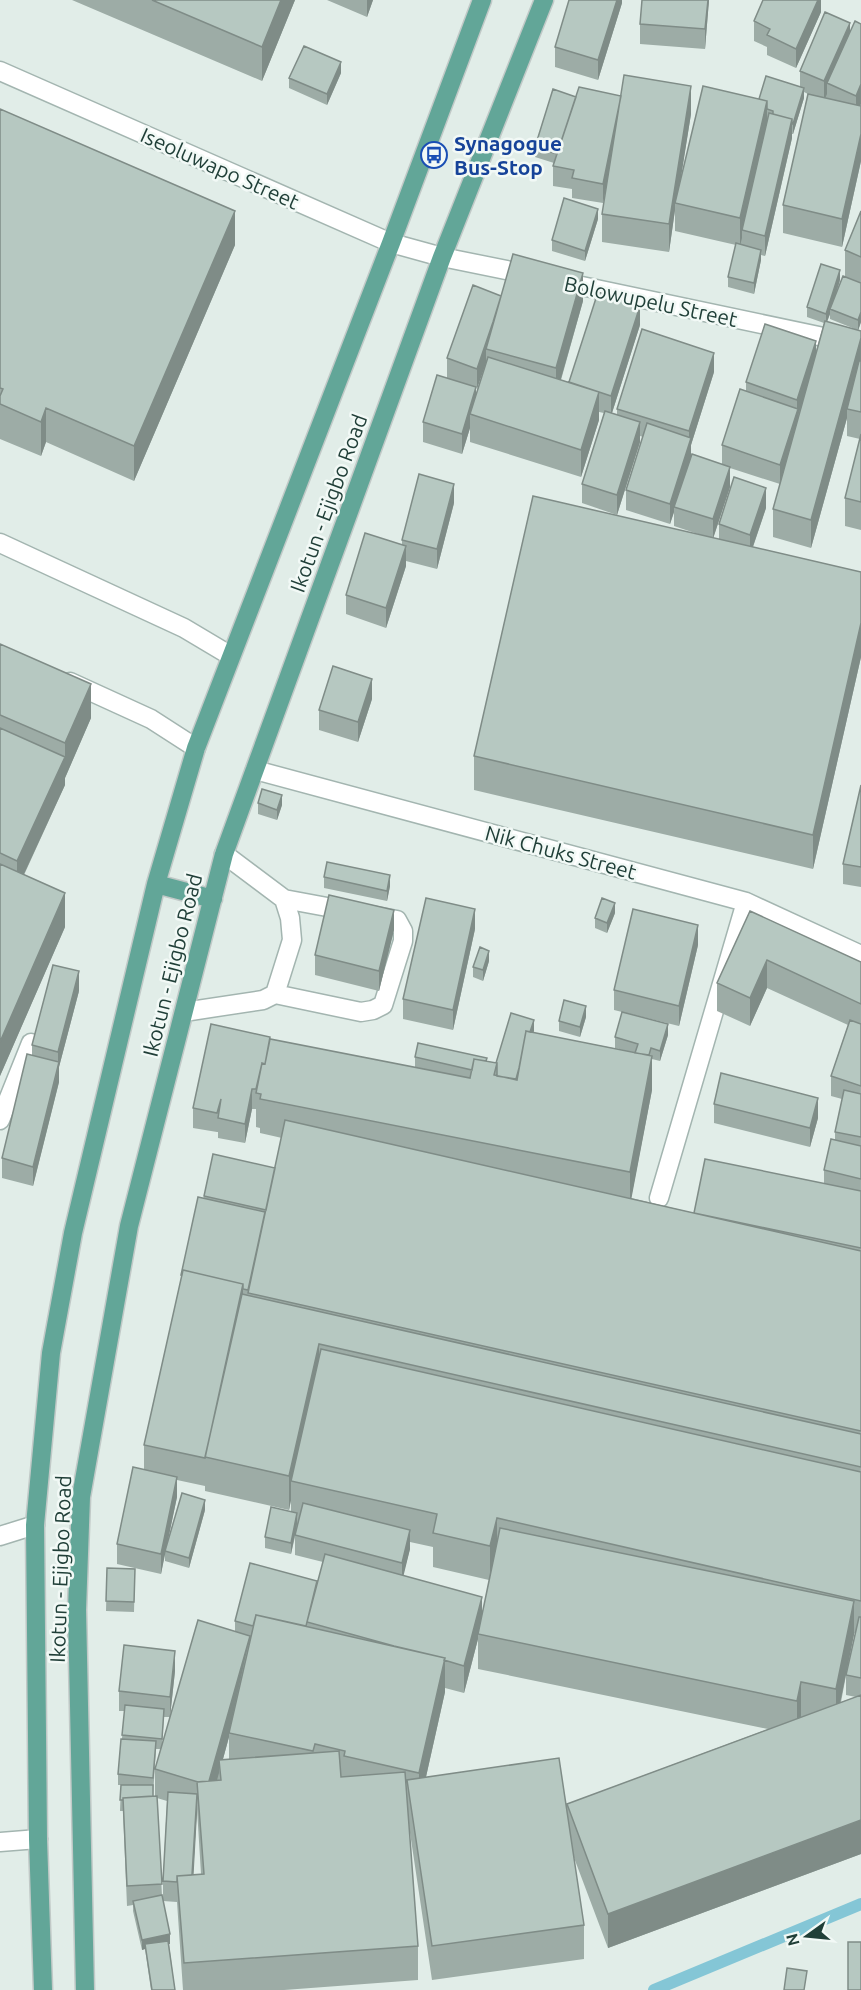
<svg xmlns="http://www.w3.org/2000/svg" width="861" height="1990" font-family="Ubuntu,sans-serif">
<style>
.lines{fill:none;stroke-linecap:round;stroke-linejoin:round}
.stream{stroke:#84c6d6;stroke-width:12}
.minor-casing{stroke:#a3b5b0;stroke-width:21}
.major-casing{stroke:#c1c9c7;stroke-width:21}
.minor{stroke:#fff;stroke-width:18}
.major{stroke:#62a698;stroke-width:18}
.wall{fill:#9daca6;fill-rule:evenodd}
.shaded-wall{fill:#7f8c87}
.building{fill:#b6c8c1;stroke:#7f8c87;stroke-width:1.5}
.labels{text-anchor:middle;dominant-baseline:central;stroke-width:5;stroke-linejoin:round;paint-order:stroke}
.transit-label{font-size:21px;font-weight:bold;fill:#164399;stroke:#f2f9f6;text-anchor:start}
.street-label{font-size:21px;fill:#203f38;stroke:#f2f9f6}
</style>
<rect width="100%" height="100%" fill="#e1ede8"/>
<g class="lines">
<path class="stream" d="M654,1990L861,1904"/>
<defs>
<path id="minor" d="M0,71L391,243L442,257L531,275
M558,281L861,345
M0,543L184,628L231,656
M70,682L151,719L196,748
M255,770L746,902L861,955
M275,994L361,1012L373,1010L383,1005L403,941V931L397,920L284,899
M184,1012L263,1000L275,994L292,940L290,918L284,899L224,854
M0,1120L31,1043
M659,1198L746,902
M0,1536L35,1525
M0,1842L38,1839"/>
<path id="major" d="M156,884L213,899
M43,1990L38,1839L35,1525L51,1353L73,1233L156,884L196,748L391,243L482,0
M85,1990L77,1610L81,1497L129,1226L224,854L442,257L544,0"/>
</defs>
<use href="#minor" class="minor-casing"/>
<use href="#major" class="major-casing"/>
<use href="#minor" class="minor"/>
<use href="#major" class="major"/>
</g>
<path class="wall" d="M72,0H295L262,81Z
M327,0H373L367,17Z
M622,0V3L598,80L555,67V47Z
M642,0H709L705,49L640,44V24Z
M821,0V12L796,68L767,55V47L754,41V21Z
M861,24V104L860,106H861V161L842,247L783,233V205L808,94L804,92V98L793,134H792V138L765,256L761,255V260L754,294L728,287V277L736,245L675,231V210L669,252L602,242V214L607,187L603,203L572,198V189L553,186V166L554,163L535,157V147L576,97L691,114L679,187L759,99L800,86V71L850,31Z
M341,73L327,105L289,88V78Z
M0,109L235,245L134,481L46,442L41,456L0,439Z
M861,211V322L858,330L861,331V530L845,526V498L860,439L847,436V418L811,548L773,537V509L780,484L730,468V487L713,538L719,539V524L766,508L753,547L861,572V657L813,869L474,790V756L701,535L674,526V512L670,524L626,510V490L643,437L640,436V442L617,515L582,503V484L604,413L599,412V420L581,477L470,442V428L462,454L423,442V422L447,378V358L501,296L583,301L561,380L569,382L640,325L612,413L617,415V409L714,372L691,445V455L722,464V445L746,391V382L816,351L824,323L807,317V307L840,280L837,292L845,276V250ZM830,314V319L855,329L827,322ZM486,363L476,394V389Z
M598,219L585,261L552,251V240Z
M454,503L437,569L406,561V566L386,628L346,614V595L402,545V540Z
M0,644L91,718L65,778V785L24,875L65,927L0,1076Z
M372,699L358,742L319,730V710Z
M861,785V887L843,884V864Z
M258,803L282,805L277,820L258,814Z
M324,877L390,886L387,901L324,888Z
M750,911L861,962V1854L608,1948L573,1855L584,1925V1959L432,1980L409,1826L418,1946V1980L284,1990H183L177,1902L163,1901V1881L167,1801L157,1798L162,1896L170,1944H169L175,1990H151L145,1949L142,1950L133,1911V1905L127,1906L123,1811H120L121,1785H118V1774L125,1711H119V1691L175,1671L170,1717H164L162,1744L235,1632V1621L317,1584L323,1562L295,1555V1537L291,1554L265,1548V1537L291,1512V1500L289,1510L205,1491V1483V1486L177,1480V1497L166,1548L205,1510L189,1568L165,1561V1552L161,1574L117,1564V1544L144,1470V1445L181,1279V1275L204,1196L275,1168L282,1138L260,1133V1128L256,1127V1109H252L245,1143L218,1138V1132H217L193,1128V1108L270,1039L434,1071L415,1067V1057L487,1061L496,1063L534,1031L533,1033L624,1050L615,1048V1037L668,1035L660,1061L652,1059V1090L631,1198L694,1213L824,1184V1170L835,1140V1132L842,1099L831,1096V1076L848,1025L767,988L750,1026L717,1011V983ZM410,1542L433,1547V1567L489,1580L482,1616L403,1575L410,1549ZM854,1633L855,1634L846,1675V1695L856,1697L841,1702ZM478,1639V1669L768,1729L567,1804V1811L426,1777L445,1692V1688L464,1693ZM229,1737V1759H223ZM156,1749H161L155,1769V1796H153ZM197,1809L201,1874L193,1875Z
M615,913L607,933L595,928V918Z
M475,929L453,1030L403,1019V999Z
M394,930L379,991L315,975V955Z
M698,945L679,1026L614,1010V990Z
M489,961L483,981L473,977V967Z
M79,991L59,1067V1082L33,1186L2,1178V1158L32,1055V1045Z
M586,1017L580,1037L559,1031V1021Z
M714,1104L818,1118L810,1147L714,1123Z
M107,1568L135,1569L134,1612L106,1611Z"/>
<path class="shaded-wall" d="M281,0H295L262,81V47Z
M367,0H373L367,17Z
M617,0H622V3L598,80V60Z
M708,0H709L705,49V29Z
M818,0H821V12L796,68V49Z
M850,23V43L827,83V94L824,101V81Z
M341,62V73L327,105V94Z
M861,84V104L856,116V96Z
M691,86V114L677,203H675V210L669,252V224Z
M804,88V98L793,134V124Z
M621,96V115L603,203V184Z
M767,101V129L742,230V238L740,246V218Z
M792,119V138L765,256V236Z
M861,134V161L842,247V219Z
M598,209V219L585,261V251Z
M235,211V245L134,481V446Z
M761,250V260L754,294V283Z
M840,270V280L831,309H830V314L826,324V314Z
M583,273V301L556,396V368Z
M503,296L486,349V363L477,389V369Z
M640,306V325L611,416V396Z
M861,312V322L858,331V320Z
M861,338V365L847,409V418L811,548V520Z
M816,341V361L798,416V428L780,484V465L797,412V400Z
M714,353V372L691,445V458L674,507V512L670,524V504L689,444V431Z
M476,387V407L470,414V428L462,454V434Z
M599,392V420L581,477V450Z
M46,408V442L41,456V422Z
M640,422V442L617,515V495Z
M730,467V487L713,539V519Z
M454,484V503L437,569V549Z
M766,488V508L750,555V535Z
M406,546V566L386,628V608Z
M861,623V657L813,869V835Z
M372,679V699L358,742V722Z
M91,684V718L65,778V743Z
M65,757V785L17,889V861Z
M282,795V805L277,820V810Z
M390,875V886L387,901V891Z
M65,893V927L0,1076V1042Z
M615,903V913L607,933V923Z
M475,909V929L453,1030V1010Z
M394,910V930L379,991V971Z
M698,925V945L679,1026V1006Z
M489,951V961L483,981V970Z
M767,960V988L750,1026V998Z
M79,971V991L59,1067V1082L33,1186V1167L58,1068V1052Z
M586,1006V1017L580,1037V1027Z
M534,1020V1031L514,1094V1084Z
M668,1024V1035L660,1061V1051Z
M652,1056V1090L630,1206V1172Z
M252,1089V1109L245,1143V1124Z
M818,1098V1118L810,1147V1128Z
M243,1284V1312L205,1457V1486V1458Z
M319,1344V1378L291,1481V1500L289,1510V1476Z
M177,1477V1497L161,1574V1554Z
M205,1500V1510L189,1568V1558Z
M297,1513V1524L291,1554V1543Z
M497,1518V1552L490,1580V1546Z
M410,1530V1549L402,1582V1563Z
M482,1597V1624L478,1634V1639L464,1693V1666Z
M854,1601V1635L836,1723V1689Z
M250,1636L229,1733V1737L220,1770L219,1760V1773L208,1813V1785Z
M175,1651V1671L170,1717V1697Z
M445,1658V1692L419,1808V1773Z
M801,1682V1716L797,1735V1701Z
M197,1794V1814L192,1903V1883Z
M861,1820V1854L608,1948V1914Z
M170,1934V1944L146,1949L145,1944V1949L142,1950V1940Z"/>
<path class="building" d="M152,0H281L262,47Z
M569,0H617L598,60L555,47Z
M642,0H708L705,29L640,24Z
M763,0H818L796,49L767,35L770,29L754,21Z
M825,12L850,23L824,81L800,71Z
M855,21L861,24V84L856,96L827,83Z
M304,46L341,62L327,94L289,78Z
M624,75L691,86L669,224L602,214Z
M766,76L804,88L793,124H792V119L773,114V111L767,109V101L759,99Z
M703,86L767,101L740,218L675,203Z
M579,87L621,96L603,184L572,178L574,170L553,166Z
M553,89L576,97L557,154L535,147Z
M808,94L861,106V134L842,219L783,205Z
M0,109L235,211L134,446L46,408L41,422L0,404V396L3,389L0,388Z
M769,113L792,119L765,236L742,230Z
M564,198L598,209L585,251L552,240Z
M861,211V257L845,250Z
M736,243L761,250L754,283L728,277Z
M513,254L583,273L556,368L486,349Z
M821,264L840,270L826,314L807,307Z
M843,276L861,283V312L858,320L830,309Z
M473,285L501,296L493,322L477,369L447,358Z
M598,292L640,306L611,396L569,382Z
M825,321L861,331V338L811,520L773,509Z
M765,324L816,341L797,400L746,382Z
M642,329L714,353L689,431L617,409Z
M488,357L599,392L581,450L470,414Z
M859,361H861V412L847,409Z
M437,375L476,387L462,434L423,422Z
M740,389L798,409L780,465L722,445Z
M605,411L640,422L617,495L582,484Z
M647,423L691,438L670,504L626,490Z
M861,434V502L845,498Z
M692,454L730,467L713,519L674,507Z
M419,474L454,484L437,549L402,540Z
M734,477L766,488L750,535L719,524Z
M533,496L861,572V623L813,835L474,756Z
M365,533L406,546L386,608L346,595Z
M0,644L91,684L65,743L0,715Z
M333,666L372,679L358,722L319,710Z
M0,728L65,757L17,861L0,853Z
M861,785V867L843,864Z
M262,789L282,795L277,810L258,803Z
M327,862L390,875L387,891L324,877Z
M0,864L65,893L0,1042Z
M329,895L394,910L379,971L315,955Z
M426,898L475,909L453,1010L403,999Z
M602,898L615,903L607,923L595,918Z
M633,909L698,925L679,1006L614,990Z
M750,911L861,962V1004L767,960L750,998L717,983Z
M480,947L489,951L483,970L473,967Z
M53,965L79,971L58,1052L32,1045Z
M564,1000L586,1006L580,1027L559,1021Z
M622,1012L668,1024L660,1051L651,1048L649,1055L635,1053L638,1044L615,1037Z
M511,1013L534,1020L530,1032L526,1031L519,1068L516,1079L497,1076V1063H496Z
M850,1020L861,1024V1086L831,1076Z
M211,1024L270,1037L265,1064L262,1063L256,1089H252L245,1124L218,1118L221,1099L217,1113L193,1108Z
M526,1031L652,1056L630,1172L260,1099L261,1094L256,1093L262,1063L265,1064L270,1039L470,1078L474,1059L497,1063L494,1075L517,1080Z
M418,1043L487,1058L486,1061L474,1059L472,1070L415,1057Z
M27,1054L59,1062L33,1167L2,1158Z
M721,1073L818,1098L810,1128L714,1104Z
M844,1090L861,1094V1137L835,1132Z
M285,1120L861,1251V1431L248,1293Z
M831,1139L861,1146V1179L824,1170Z
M213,1154L275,1168L266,1210L204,1196Z
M705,1159L861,1191V1248L694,1213Z
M198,1197L265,1212L248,1290L243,1289V1284L183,1270L182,1275H181Z
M183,1270L243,1284L205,1458L144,1445Z
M242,1294L861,1434V1467L319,1344L289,1476L205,1457Z
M321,1349L861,1472V1601L497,1518L490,1546L433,1533L437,1514L291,1481Z
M133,1467L177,1477L161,1554L117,1544Z
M182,1493L205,1500L189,1558L165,1551Z
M303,1503L410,1530L402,1563L295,1535Z
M271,1507L297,1513L291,1543L265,1537Z
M500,1528L854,1601L836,1689L801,1682L797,1701L478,1634Z
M325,1554L482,1597L464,1666L444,1660L445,1658L394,1646L307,1622Z
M250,1563L317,1581L306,1626L256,1615L253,1626L235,1621Z
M107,1568L135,1569L134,1602L106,1601Z
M256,1615L445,1658L419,1773L344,1756L345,1751L315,1744L313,1751L229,1733Z
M859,1617H861V1678L846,1675Z
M198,1620L250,1636L209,1781L198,1782L155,1769Z
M124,1645L175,1651L170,1697L119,1691Z
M861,1695V1820L608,1914L567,1804Z
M125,1705L164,1709L162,1739L122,1735Z
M121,1739L156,1741L153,1778L118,1774Z
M339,1751L341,1777L405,1772L418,1946L184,1963L177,1876L204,1874L197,1782L221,1780L219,1760Z
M559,1758L584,1925L432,1946L407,1780Z
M121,1785H153V1796L123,1798V1800H120Z
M168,1792L197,1794L192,1875L177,1876V1882L163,1881Z
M157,1796L162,1884L127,1886L123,1798Z
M162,1895L170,1934L142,1940L133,1901Z
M168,1941L175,1990H152L145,1944Z
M848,1942H861V1990H848Z
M787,1968L807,1971L804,1990H784Z"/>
<defs>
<symbol id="bus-ring" viewBox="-11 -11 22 22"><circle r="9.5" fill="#f2f9f6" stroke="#1a4fb4" stroke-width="1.5"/><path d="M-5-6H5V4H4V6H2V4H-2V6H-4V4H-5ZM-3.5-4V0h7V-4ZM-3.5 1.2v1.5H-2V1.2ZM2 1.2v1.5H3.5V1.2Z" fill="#1a4fb4"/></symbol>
</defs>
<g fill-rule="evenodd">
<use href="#bus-ring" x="419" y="140" width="30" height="30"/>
</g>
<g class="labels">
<g class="transit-label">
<text x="454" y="143">Synagogue<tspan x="454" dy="24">Bus-Stop</tspan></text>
</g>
<g class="street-label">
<text transform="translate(220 168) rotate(24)">Iseoluwapo Street</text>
<text transform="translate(651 301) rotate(12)">Bolowupelu Street</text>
<text transform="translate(328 503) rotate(-70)">Ikotun - Ejigbo Road</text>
<text transform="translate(561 852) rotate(15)">Nik Chuks Street</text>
<text transform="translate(172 965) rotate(-76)">Ikotun - Ejigbo Road</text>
<text transform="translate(60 1569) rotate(-88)">Ikotun - Ejigbo Road</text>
</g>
</g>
<g transform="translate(807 1936) rotate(255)" stroke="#f2f9f6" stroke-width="4.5" paint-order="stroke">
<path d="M0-4.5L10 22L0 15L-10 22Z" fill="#203f38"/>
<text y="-9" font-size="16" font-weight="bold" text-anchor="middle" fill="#203f38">N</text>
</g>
</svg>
